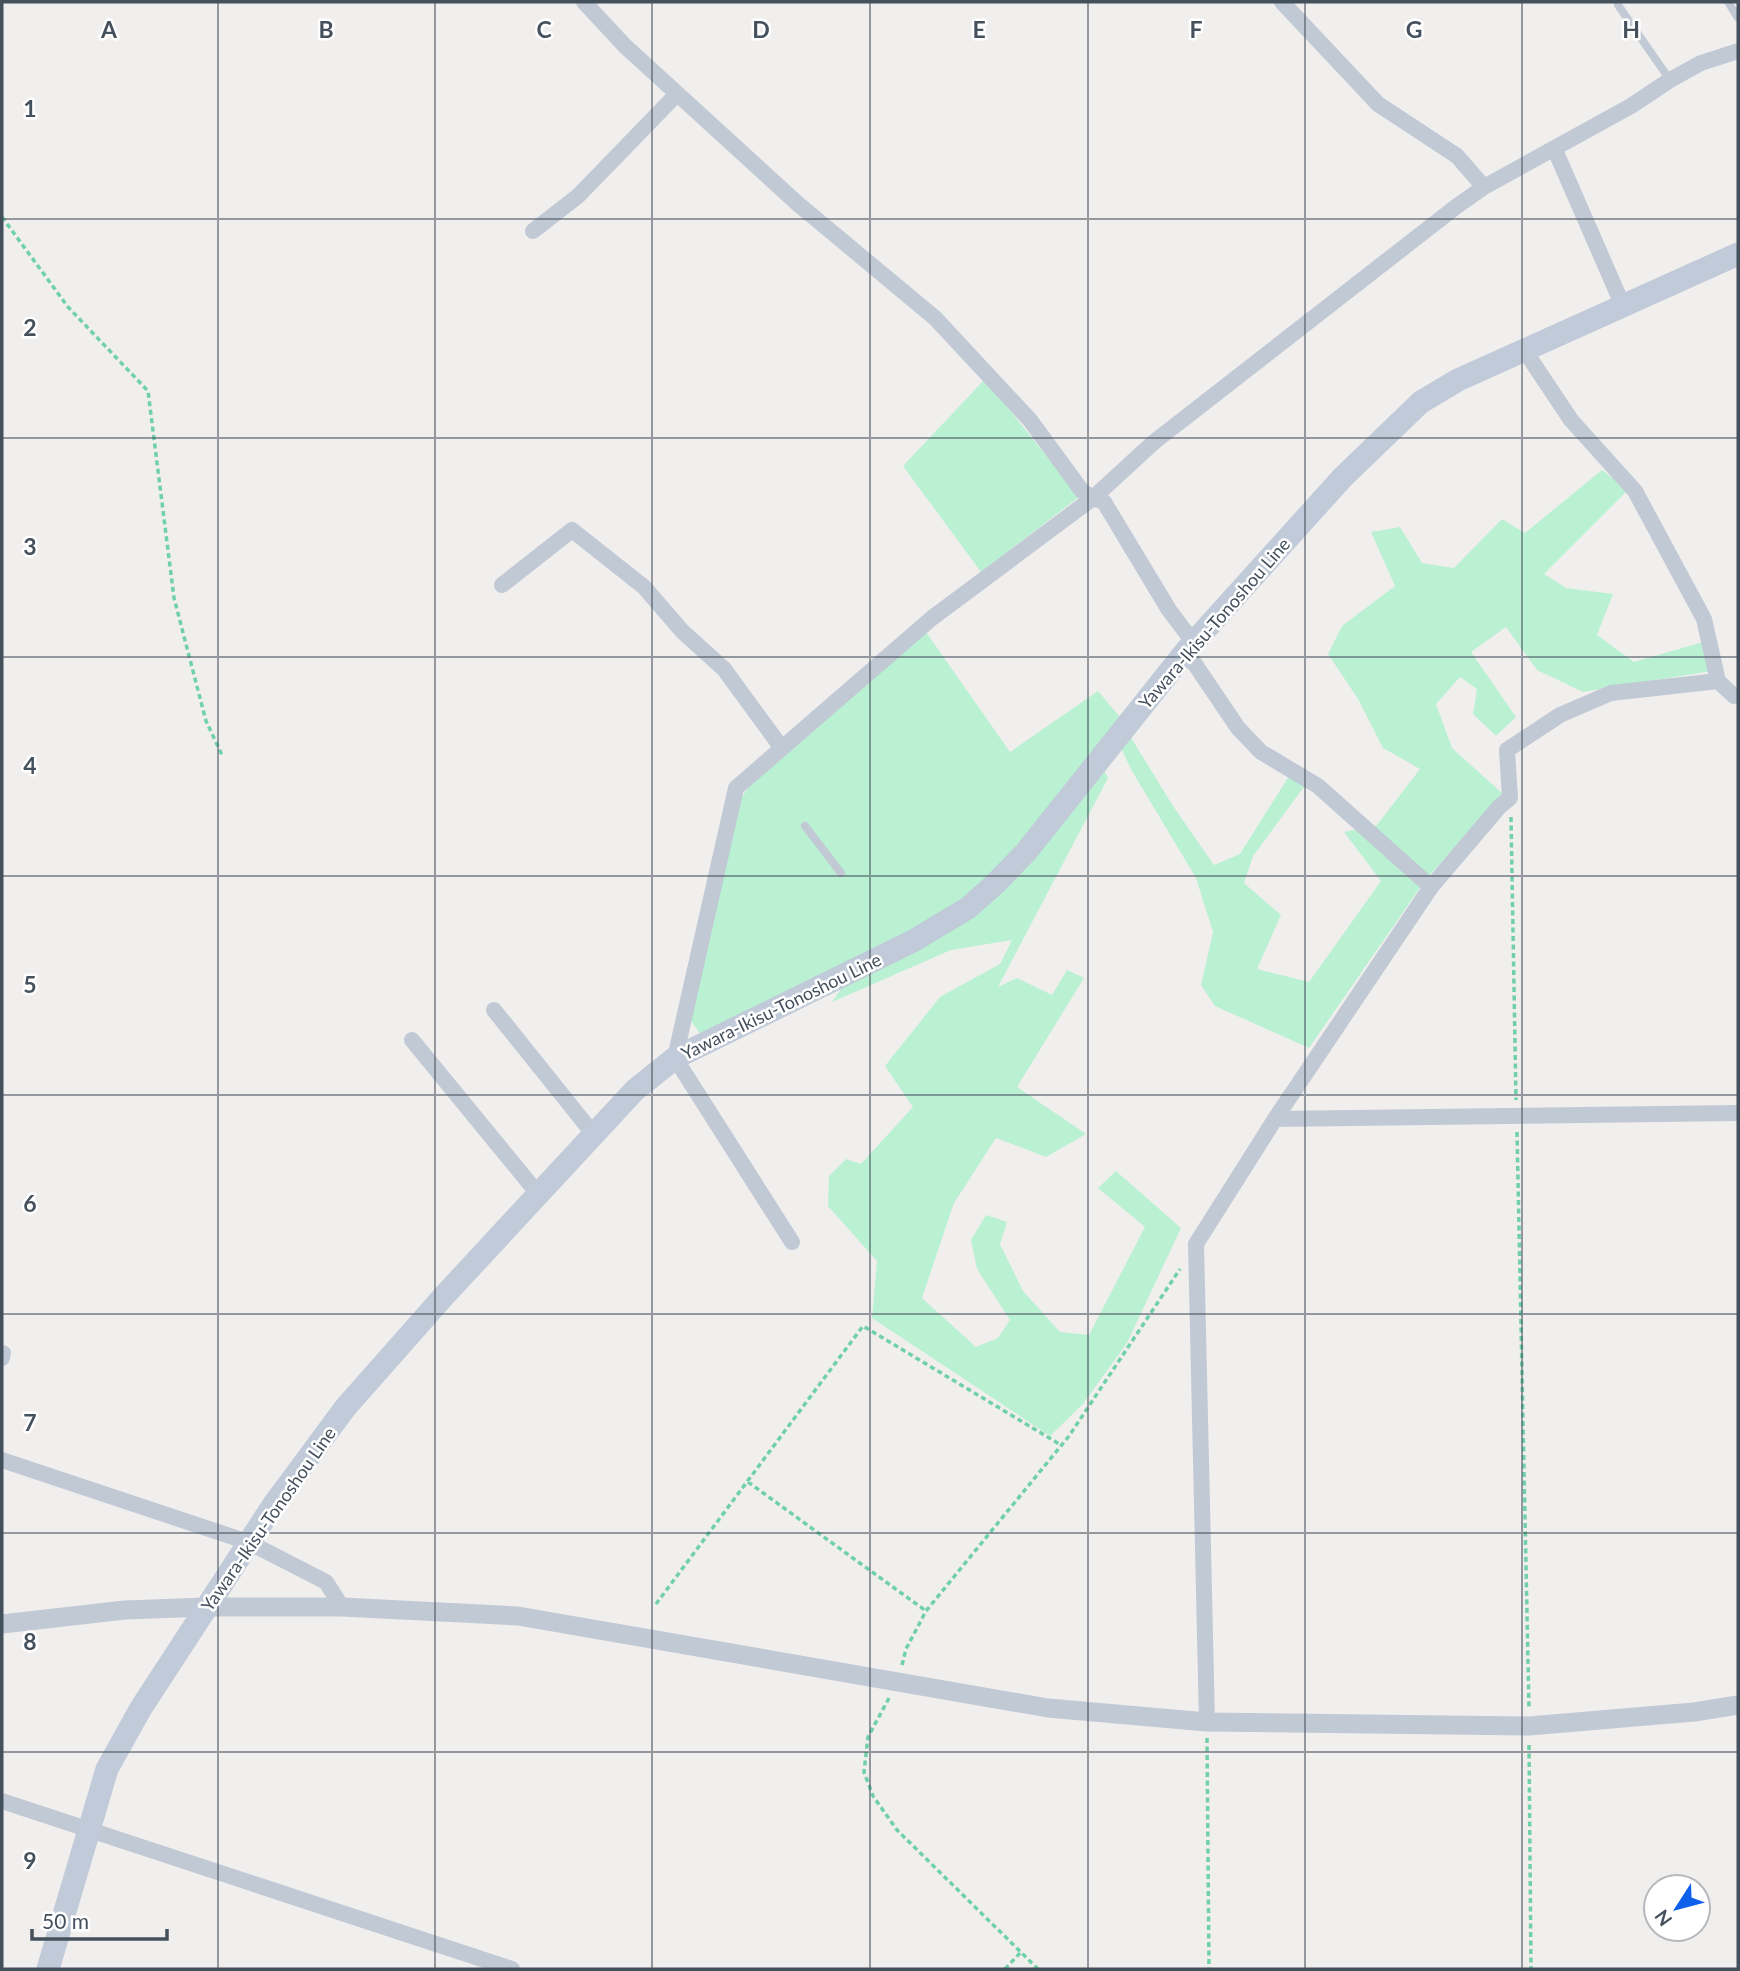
<svg xmlns="http://www.w3.org/2000/svg" width="1740" height="1971" font-family="Lato,sans-serif">
<style>
.green{fill:#baf1d3}
.lines{fill:none;stroke-linecap:round;stroke-linejoin:round}
.path{stroke:#70d1a8;stroke-width:3.5;stroke-dasharray:5 3.5;stroke-linecap:butt}
.service{stroke:#c1c9d4;stroke-width:8}
.minor{stroke:#c1c9d4;stroke-width:16}
.tertiary{stroke:#c1c9d4;stroke-width:19}
.secondary{stroke:#c0cad8;stroke-width:23}
.grid{fill:none;stroke:#45505d;stroke-width:2;stroke-opacity:0.55}
.labels{text-anchor:middle;dominant-baseline:central;stroke-width:5;stroke-linejoin:round;paint-order:stroke}
.street-label{font-size:18px;fill:#45505d;stroke:#fff}
.grid-label{font-size:23px;text-anchor:middle;font-weight:bold;fill:#45505d;stroke:#fff;stroke-width:5;stroke-linejoin:round;paint-order:stroke}
</style>
<rect width="100%" height="100%" fill="#f1eeee"/>
<path class="green" d="M985,379L1079,497L981,572L903,466Z
M1602,470L1628,490L1544,574L1566,588L1613,594L1597,635L1634,662L1703,642L1711,671L1583,692L1537,670L1506,627L1471,652L1516,717L1496,736L1473,714L1477,689L1460,677L1436,704L1452,748L1503,794L1426,879L1309,1048L1215,1006L1201,985L1213,932L1196,878L1132,771L1120,746L1130,736L1173,806L1214,865L1240,854L1289,776L1306,784L1253,856L1244,883L1281,915L1257,969L1309,982L1381,881L1344,832L1377,825L1420,769L1383,748L1358,699L1328,654L1342,626L1395,586L1371,532L1400,527L1422,563L1454,568L1502,519L1525,533Z
M926,632L1010,752L1098,691L1120,717L1023,841L959,904L905,937L701,1035L689,1018L740,799L749,787Z
M1103,769L1108,778L998,987L1017,978L1052,995L1067,970L1084,978L1017,1087L1086,1134L1046,1157L996,1138L954,1203L922,1298L976,1347L998,1338L1010,1320L977,1269L971,1240L986,1215L1007,1222L1000,1244L1023,1291L1060,1332L1089,1335L1145,1227L1098,1188L1116,1171L1181,1228L1127,1343L1083,1404L1050,1436L872,1318L877,1261L828,1206L829,1176L846,1159L861,1164L913,1107L885,1066L940,997L1000,964L1012,940L951,950L832,1002L843,986L923,945Z"/>
<g class="lines">
<path class="path" d="M2,217L68,307L148,391L174,598L206,721L223,757
M1511,817L1516,1100
M1517,1132L1529,1709
M748,1482L926,1611
M656,1604L863,1326L1061,1445
M902,1665L906,1649L926,1611L1069,1436L1180,1269
M889,1698L868,1737L864,1772L873,1796L897,1830L1038,1969
M1207,1738L1209,1969
M1529,1745L1531,1969
M1005,1969L1021,1952"/>
<path class="service" d="M1728,2L1738,18
M1618,5L1670,80
M805,826L841,873"/>
<path class="minor" d="M584,2L625,46L798,204L935,318L1030,420L1082,491L1093,498L1104,502L1169,610L1194,643
M1282,2L1378,104L1457,156L1484,187
M1555,150L1623,306
M533,231L578,196L677,94
M1525,351L1571,420L1635,491L1704,619L1718,681L1734,696L1738,695
M502,585L572,530L644,587L682,631L724,669L781,747
M1186,651L1238,728L1261,752L1318,786L1431,887
M494,1010L595,1136
M412,1040L539,1195
M1275,1119L1738,1113
M792,1242L675,1058L736,788L932,618L1093,498L1154,442L1457,206L1484,187L1631,106L1670,80L1701,63L1738,51
M2,1358L3,1353
M2,1460L248,1542L326,1582L342,1607
M1207,1722L1196,1244L1275,1119L1431,887L1500,806L1510,798L1507,750L1560,715L1611,693L1718,681
M2,1801L512,1969"/>
<path class="tertiary" d="M2,1624L125,1610L206,1607H342L518,1616L1048,1708L1207,1722L1529,1726L1694,1712L1738,1705"/>
<path class="secondary" d="M48,1969L107,1769L141,1708L274,1504L345,1408L443,1297L635,1090L675,1058L913,941L968,908L995,884L1026,852L1186,651L1343,477L1421,402L1458,380L1738,254"/>
</g>
<path class="grid" d="M218,2V1969M435,2V1969M652,2V1969M870,2V1969M1088,2V1969M1305,2V1969M1522,2V1969M2,219H1738M2,438H1738M2,657H1738M2,876H1738M2,1095H1738M2,1314H1738M2,1533H1738M2,1752H1738"/>
<g class="labels">
<g class="street-label">
<text transform="translate(1214 623) rotate(-49)">Yawara-Ikisu-Tonoshou Line</text>
<text transform="translate(781 1006) rotate(-26)">Yawara-Ikisu-Tonoshou Line</text>
<text transform="translate(268 1519) rotate(-55)">Yawara-Ikisu-Tonoshou Line</text>
</g>
</g>
<g class="grid-label">
<text x="109" y="38">A</text>
<text x="326" y="38">B</text>
<text x="544" y="38">C</text>
<text x="761" y="38">D</text>
<text x="979" y="38">E</text>
<text x="1196" y="38">F</text>
<text x="1414" y="38">G</text>
<text x="1631" y="38">H</text>
<text x="30" y="117">1</text>
<text x="30" y="336">2</text>
<text x="30" y="555">3</text>
<text x="30" y="774">4</text>
<text x="30" y="993">5</text>
<text x="30" y="1212">6</text>
<text x="30" y="1431">7</text>
<text x="30" y="1650">8</text>
<text x="30" y="1869">9</text>
</g>
<rect width="1740" height="1971" fill="none" stroke="#45505d" stroke-width="7"/>
<g transform="translate(1677 1908) rotate(234)"><circle r="33" fill="#ffffff" stroke="#b5b9be" stroke-width="2"/>
<path d="M0-5L12 26L0 18L-12 26Z" fill="#0e5feb"/>
<text y="-10" font-size="19" font-weight="bold" text-anchor="middle" fill="#45505d">N</text>
</g>
<path d="M32 1929v10h135v-10" fill="none" stroke="#45505d" stroke-width="3.5"/>
<text x="42" y="1929" font-size="21" fill="#45505d" stroke="#ffffff" stroke-width="5" paint-order="stroke">50 m</text>
</svg>
